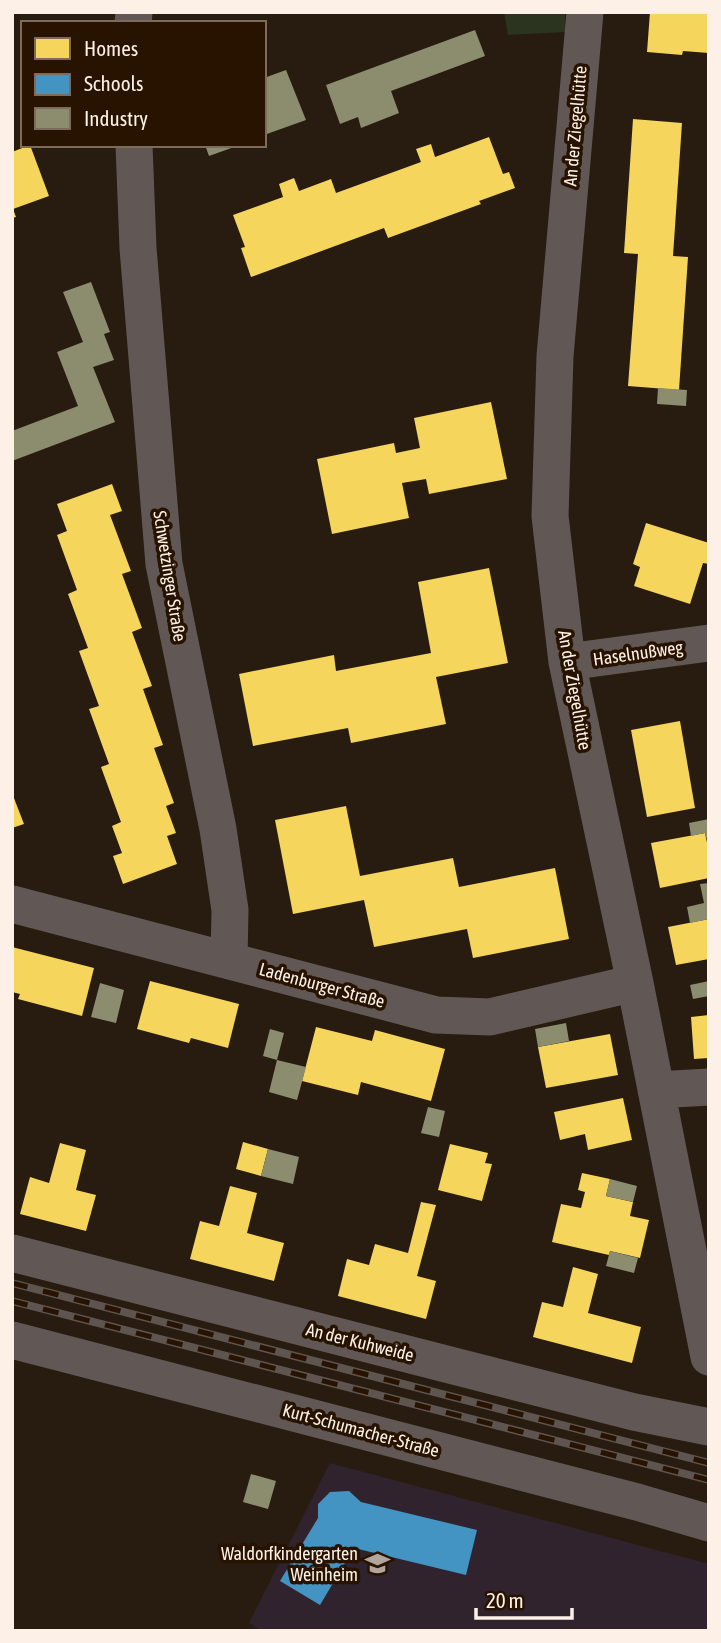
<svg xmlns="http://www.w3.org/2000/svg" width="721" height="1643" font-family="'Asap Condensed',sans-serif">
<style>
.education{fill:#30232d}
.green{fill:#2a341e}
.homes{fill:#f6d55c}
.schools{fill:#4393c3}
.industry{fill:#8c8c6e}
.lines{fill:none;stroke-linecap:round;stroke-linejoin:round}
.minor{stroke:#615856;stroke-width:37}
.rail-casing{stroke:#5e5550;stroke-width:8}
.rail{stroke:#271300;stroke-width:5;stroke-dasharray:16;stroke-linecap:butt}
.labels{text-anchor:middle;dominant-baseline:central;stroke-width:7;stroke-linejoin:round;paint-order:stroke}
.street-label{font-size:18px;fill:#fdf1e7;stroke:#271300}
.poi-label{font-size:18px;fill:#fdf1e7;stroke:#271300;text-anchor:end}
</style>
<rect width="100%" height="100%" fill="#281c10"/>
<path class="education" d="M330,1463L709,1564V1631H262L249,1623Z"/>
<path class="green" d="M504,12H565V32L508,35Z"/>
<path class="homes" d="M650,12H709V53L683,51L682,55L647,52Z
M633,119L682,123L673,256L688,257L679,390L628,386L638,254L624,253Z
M489,137L503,174L509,172L515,188L479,201L481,204L388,238L384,228L251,277L241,248L245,247L233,215L283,197L279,184L294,178L299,191L331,179L336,193L421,162L416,149L431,144L435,157Z
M30,145L49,196L13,209L16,217L12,218V152Z
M491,402L507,479L429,494L426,479L402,483L409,518L332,534L317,459L394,443L396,453L420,448L414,418Z
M112,484L122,511L110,515L131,571L122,574L142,628L132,632L152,686L143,689L163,745L154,748L174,803L166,806L176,833L167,836L177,864L123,884L113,856L122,853L112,826L121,822L101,767L109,764L89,709L99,706L79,651L88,648L68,594L77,590L57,535L67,531L57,504Z
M646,523L709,543V564L703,563L690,604L634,586L640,567L633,564Z
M489,568L508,663L436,677L446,724L351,743L348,728L253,746L239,674L334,655L336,671L431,653L418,582Z
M680,721L695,808L647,817L631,730Z
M12,793L24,824L12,828Z
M346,806L360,876L453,858L459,887L555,868L569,939L473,958L467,929L374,947L364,900L293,914L275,820Z
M705,833L709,852V878L660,888L651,843Z
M709,919V959L676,965L668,927Z
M12,947L94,968L82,1016L18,999L20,994L12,992Z
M150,981L239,1004L228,1048L191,1038L189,1043L137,1029Z
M709,1015V1058L694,1059L691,1017Z
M316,1027L372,1041L375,1030L445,1049L431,1101L361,1082L358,1095L302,1081Z
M610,1034L618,1075L546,1088L538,1047Z
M623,1098L632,1140L588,1150L585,1134L560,1140L554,1112Z
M243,1142L268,1149L261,1176L236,1169Z
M60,1143L86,1150L76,1190L96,1195L86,1231L20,1214L30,1177L49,1183Z
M450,1144L488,1153L485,1163L492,1164L482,1201L438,1190Z
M582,1173L610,1179L606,1196L633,1202L630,1216L649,1220L640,1258L610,1251L609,1255L552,1242L561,1204L581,1208L585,1192L578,1190Z
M230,1186L257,1193L247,1233L284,1243L274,1281L190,1259L200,1221L219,1226Z
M421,1202L436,1205L417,1276L436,1281L426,1319L338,1296L347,1259L369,1265L375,1244L408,1253Z
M573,1267L598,1274L588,1313L641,1327L632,1363L533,1337L542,1302L563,1307Z"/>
<path class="schools" d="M349,1491L361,1502L477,1530L466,1575L354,1548L320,1605L280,1581L318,1518V1504L330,1492Z"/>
<path class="industry" d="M475,30L485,56L391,91L399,113L361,128L358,117L340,124L326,85Z
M286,70L306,120L264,135V78Z
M205,145H237V146L209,156Z
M91,282L110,332L104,334L114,360L93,367L115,422L12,461V431L78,406L57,352L83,342L63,292Z
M658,388L687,390L686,406L657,404Z
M709,819V837L706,838L705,833L691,836L689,823Z
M709,883V919L690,923L687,907L704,903L700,884Z
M709,981V996L693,999L690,985Z
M100,983L124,990L116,1023L91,1017Z
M566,1023L569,1041L538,1047L535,1029Z
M270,1029L284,1033L277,1060L306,1067L297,1100L269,1092L277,1060L263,1056Z
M428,1107L445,1111L439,1137L421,1133Z
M268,1149L299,1157L293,1184L261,1176Z
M610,1179L637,1186L633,1202L606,1196Z
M610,1251L638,1258L634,1273L606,1266Z
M251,1474L276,1481L268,1509L243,1502Z"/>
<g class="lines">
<path class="minor" d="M585,12L555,356L550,516L567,662L635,983L709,1357
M133,23L134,12
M134,145L138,248L164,564L218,829L230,910L229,960
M567,662L709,643
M12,904L436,1015L490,1017L635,983
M656,1090L709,1087
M12,1253L634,1412L709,1427
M12,1340L637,1502L709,1523"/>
<defs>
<path id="rail" d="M12,1283L709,1463
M12,1301L709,1480"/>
</defs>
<use href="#rail" class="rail-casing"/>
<use href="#rail" class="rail"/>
</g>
<defs>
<symbol id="school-bare" viewBox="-9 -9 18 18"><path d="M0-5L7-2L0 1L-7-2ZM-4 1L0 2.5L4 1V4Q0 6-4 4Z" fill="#b2a69c" stroke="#271300" stroke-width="2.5" paint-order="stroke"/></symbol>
</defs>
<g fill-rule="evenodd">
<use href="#school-bare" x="360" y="1546" width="35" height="35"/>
</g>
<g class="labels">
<g class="street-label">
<text transform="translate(575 126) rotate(-85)">An der Ziegelhütte</text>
<text transform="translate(170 576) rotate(81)">Schwetzinger Straße</text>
<text transform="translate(638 653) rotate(-8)">Haselnußweg</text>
<text transform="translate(575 690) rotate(80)">An der Ziegelhütte</text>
<text transform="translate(322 985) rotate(15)">Ladenburger Straße</text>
<text transform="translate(360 1342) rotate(14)">An der Kuhweide</text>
<text transform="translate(361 1430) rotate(15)">Kurt-Schumacher-Straße</text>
</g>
<g class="poi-label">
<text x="358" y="1553">Waldorfkindergarten<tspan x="358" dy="21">Weinheim</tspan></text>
</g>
</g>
<rect width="721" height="1643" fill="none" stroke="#fdf1e7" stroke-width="28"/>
<rect x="21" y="21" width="245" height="126" fill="#271300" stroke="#7d6c5c" stroke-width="2"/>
<rect x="35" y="38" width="35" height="21" fill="#f6d55c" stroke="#7d6c5c" stroke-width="2"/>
<text x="84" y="56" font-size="21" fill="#fdf1e7">Homes</text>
<rect x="35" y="74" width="35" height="21" fill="#4393c3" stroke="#7d6c5c" stroke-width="2"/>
<text x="84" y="91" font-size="21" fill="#fdf1e7">Schools</text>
<rect x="35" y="108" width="35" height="21" fill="#8c8c6e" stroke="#7d6c5c" stroke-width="2"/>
<text x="84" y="126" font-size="21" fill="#fdf1e7">Industry</text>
<path d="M476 1608v10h96v-10" fill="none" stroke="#fdf1e7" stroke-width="3.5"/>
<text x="486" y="1608" font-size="21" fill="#fdf1e7" stroke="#271300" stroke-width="5" paint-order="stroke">20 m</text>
</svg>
